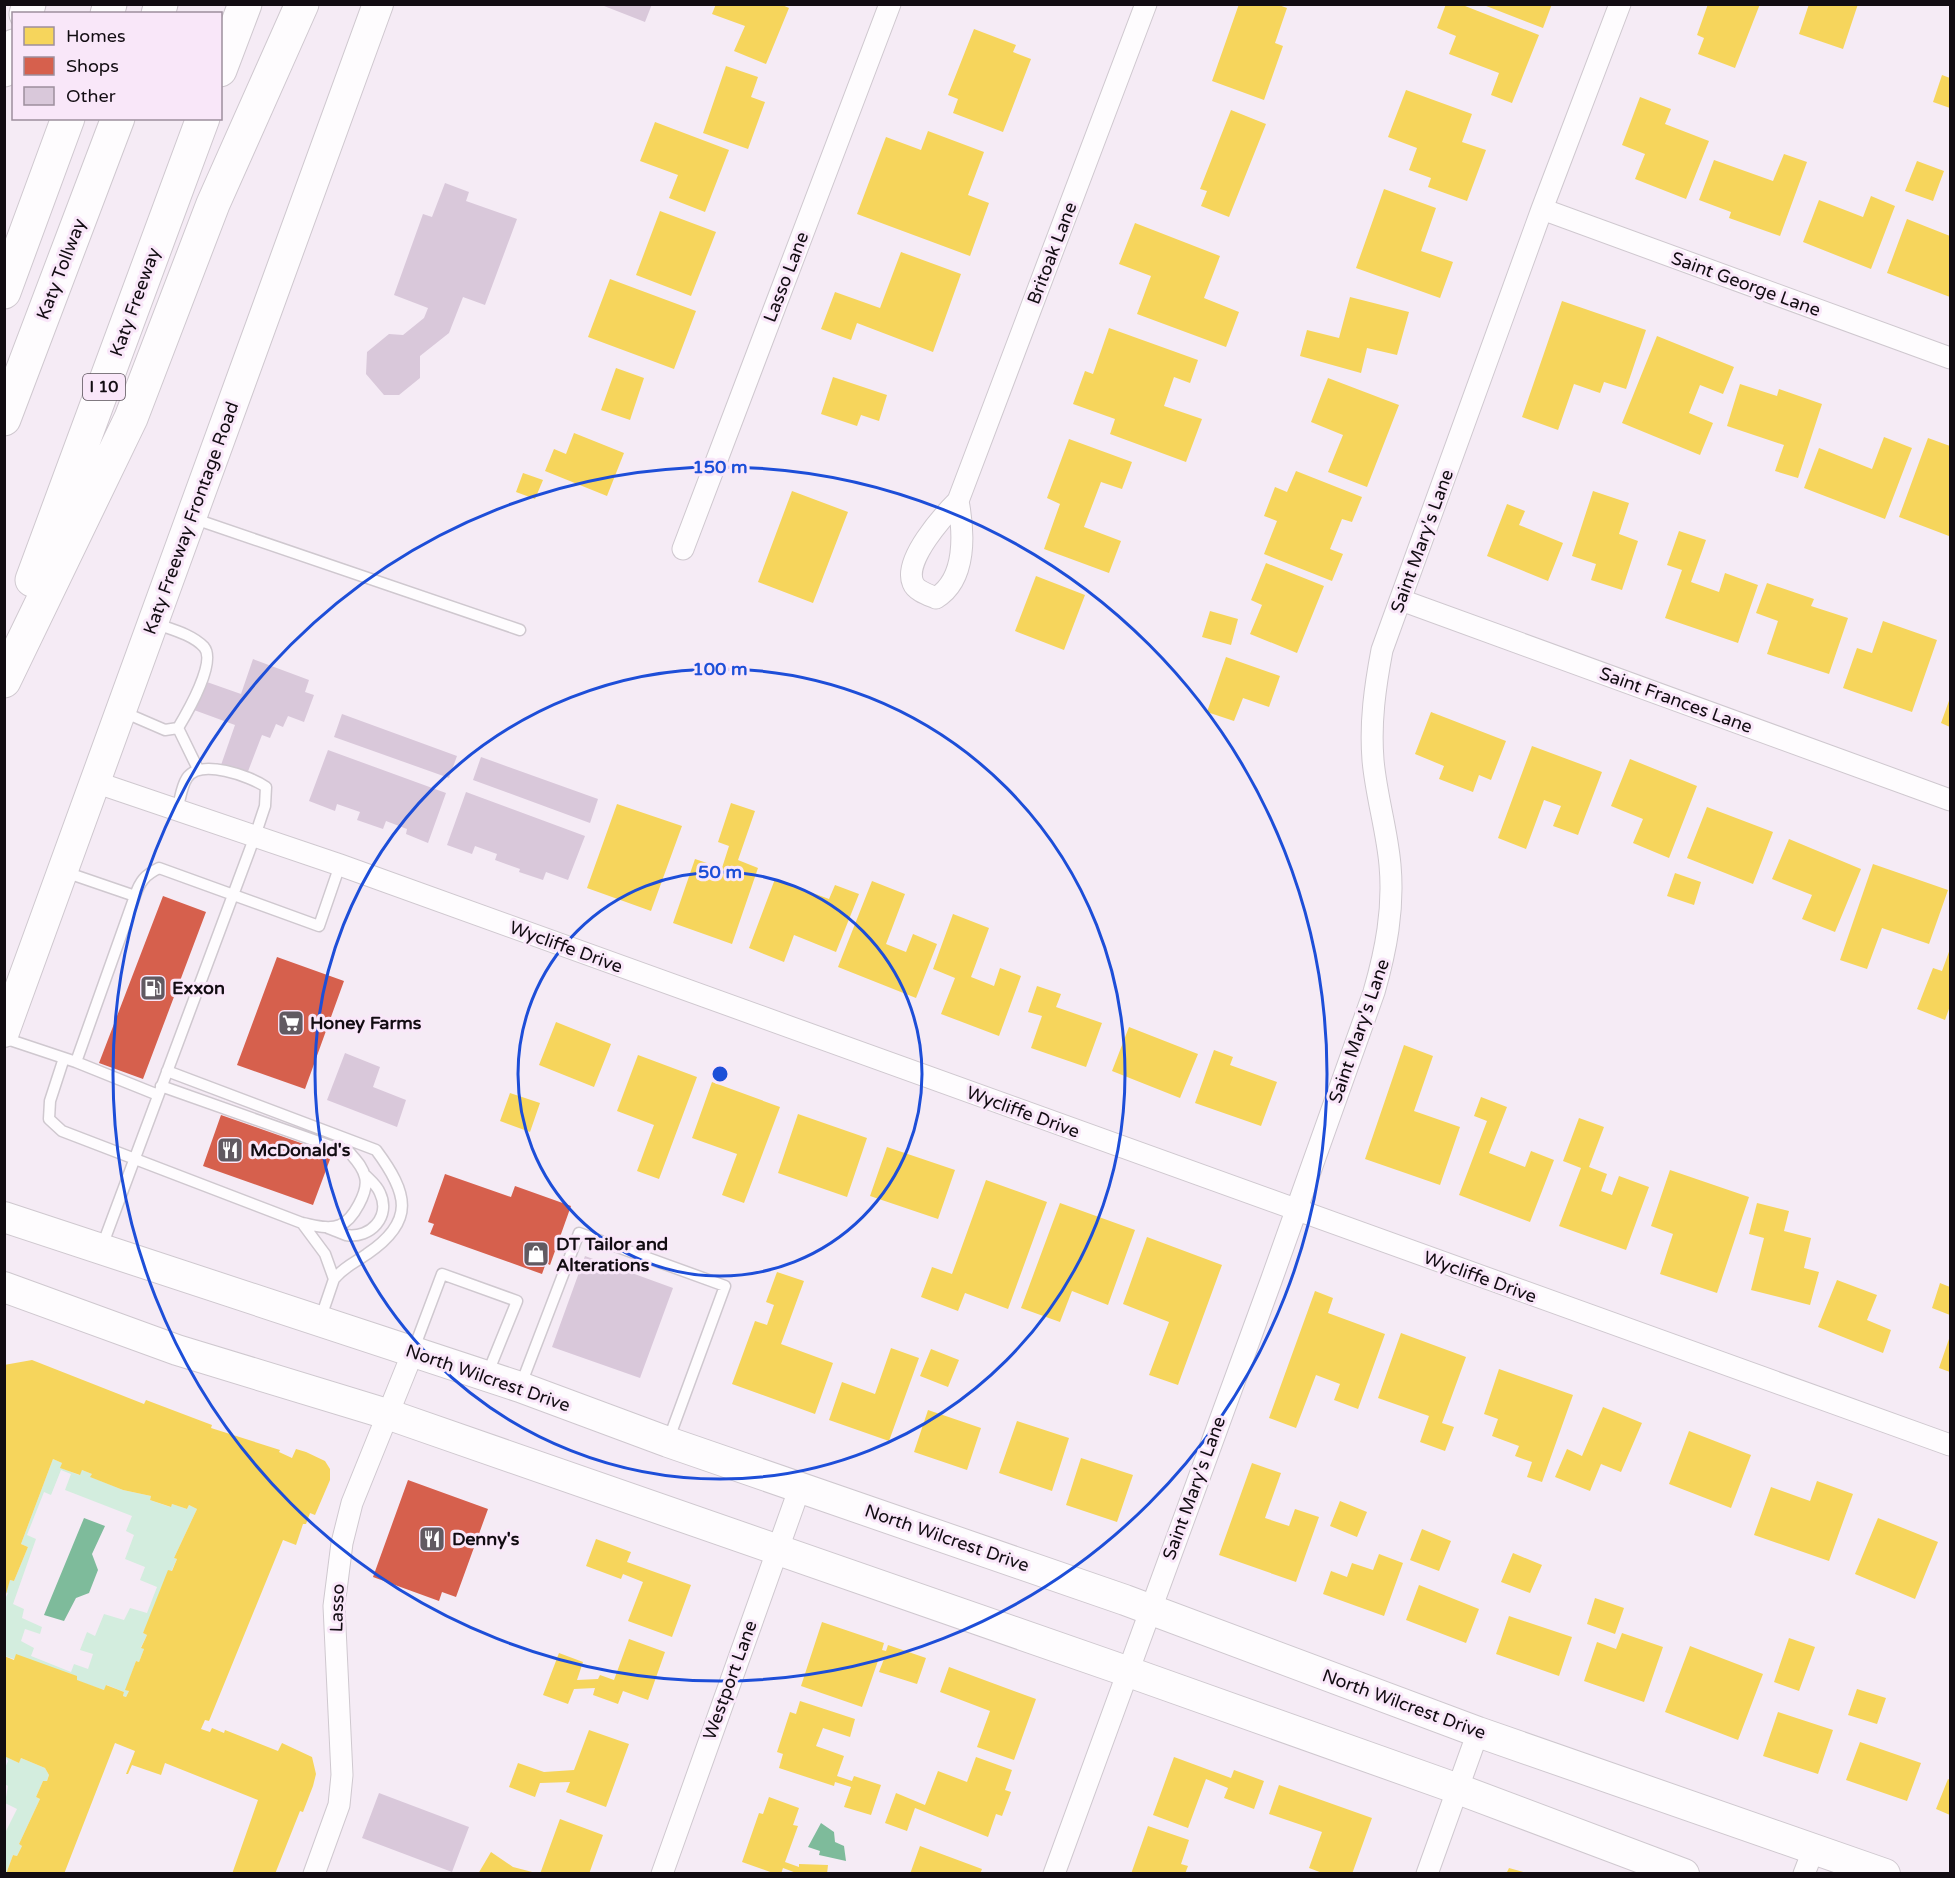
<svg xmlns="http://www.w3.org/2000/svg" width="1955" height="1878" font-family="'Varela Round',sans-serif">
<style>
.green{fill:#d3edde;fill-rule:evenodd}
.water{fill:#7ebb9b}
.homes{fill:#f6d55c}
.shops{fill:#d6604d}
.building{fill:#d9c8da}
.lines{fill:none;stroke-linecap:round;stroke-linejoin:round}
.service-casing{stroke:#cfc8cf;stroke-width:13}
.minor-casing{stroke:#cfc8cf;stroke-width:23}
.secondary-casing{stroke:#cfc8cf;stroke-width:32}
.motorway-casing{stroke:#cfc8cf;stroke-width:35}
.service{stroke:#fefcfe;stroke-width:10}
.minor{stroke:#fefcfe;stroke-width:21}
.secondary{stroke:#fefcfe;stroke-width:30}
.motorway{stroke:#fefcfe;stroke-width:33}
.ring{fill:none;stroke:#1d4ed8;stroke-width:3}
.labels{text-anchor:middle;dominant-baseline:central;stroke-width:6;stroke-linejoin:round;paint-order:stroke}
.shield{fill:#f9e7f9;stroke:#574e57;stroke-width:1.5}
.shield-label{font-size:16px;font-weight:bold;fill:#120c12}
.street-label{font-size:18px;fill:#120c12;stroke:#f9e7f9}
.poi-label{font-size:18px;font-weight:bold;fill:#120c12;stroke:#f9e7f9;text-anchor:start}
.centre{fill:#1d4ed8;stroke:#f9e7f9;stroke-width:3}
.ring-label{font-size:18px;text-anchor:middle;font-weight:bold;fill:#1d4ed8;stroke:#f9e7f9;stroke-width:6;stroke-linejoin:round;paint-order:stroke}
</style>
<rect width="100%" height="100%" fill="#f5ebf5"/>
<path class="green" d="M53,1459L62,1463L61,1468L79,1475L82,1470L92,1474L91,1477L123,1490L151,1496L150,1500L170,1507L172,1504L187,1509L189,1505L197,1509L174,1558L177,1559L143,1633L147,1635L141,1647L144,1649L139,1662L136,1661L126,1689L129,1691L126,1697L123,1696L124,1692L107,1685L104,1690L5,1656L4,1601L8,1593L5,1592L10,1580L14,1581L28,1547L21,1544ZM61,1470L71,1474L65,1490L132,1516L126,1531L134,1535L125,1559L145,1567L140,1580L157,1587L147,1613L130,1608L124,1620L104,1614L95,1636L87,1632L80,1650L93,1654L88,1669L74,1664L71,1672L31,1656L34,1648L21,1641L25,1629L40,1634L42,1627L22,1618L24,1609L13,1604L36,1539L27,1535L44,1492L51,1495Z
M5,1756L19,1763L21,1758L45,1768L49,1775L47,1781H43L36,1797L40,1799L19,1844L22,1846L17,1856L13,1855L6,1874L4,1835L17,1809L5,1803L8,1786L5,1784V1768L8,1761Z"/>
<path class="water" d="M84,1518L105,1526L92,1554L98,1570L89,1593L76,1598L64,1621L44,1615Z
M821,1823L834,1832L835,1842L844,1846L846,1861L819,1855L820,1851L808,1847Z"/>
<path class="homes" d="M716,4H780L789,8L766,64L734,51L745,26L712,14Z
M1239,4H1276L1287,8L1275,43L1283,46L1264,100L1212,81Z
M1446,4H1460L1539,35L1512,103L1491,95L1499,73L1449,54L1456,36L1437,28Z
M1481,4H1552L1543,28Z
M1708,4H1760L1735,68L1698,54L1704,38L1697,35Z
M1809,4H1858L1843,49L1799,34Z
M974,29L1016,45L1013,52L1031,59L1003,132L953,113L958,99L948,95Z
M726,66L758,77L751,97L765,102L748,149L703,133Z
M1942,75L1950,78V108L1933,102Z
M1406,90L1472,114L1462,142L1486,150L1467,201L1428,187L1431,178L1409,170L1417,148L1388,137Z
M1640,97L1671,109L1665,124L1709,141L1686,199L1635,179L1645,154L1622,145Z
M1231,110L1266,124L1229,217L1201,206L1207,191L1200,189Z
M655,122L729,150L705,212L669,198L678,175L640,161Z
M928,131L984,152L968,195L989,203L970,256L857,214L886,137L921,150Z
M1784,154L1807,162L1780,236L1729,218L1731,212L1699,200L1714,160L1773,181Z
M1917,161L1944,171L1933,201L1905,191Z
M1384,189L1436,208L1421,251L1453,262L1440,298L1356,268Z
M1871,196L1895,206L1871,269L1803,242L1819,200L1863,217Z
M660,211L716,232L691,296L636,275Z
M1907,219L1950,236V297L1887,273Z
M1135,223L1220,256L1204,298L1239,312L1226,347L1137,314L1151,276L1119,264Z
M901,252L961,274L933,352L857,323L851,340L821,329L835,292L880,308Z
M610,279L696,311L674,369L588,337Z
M1350,297L1409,312L1397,355L1367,348L1361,373L1300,356L1307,330L1339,338Z
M1562,301L1646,330L1626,389L1604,382L1600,393L1574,384L1558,430L1522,417Z
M1109,328L1198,360L1190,383L1174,377L1164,406L1202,419L1186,462L1110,434L1115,419L1073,404L1085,371L1093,374Z
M1657,336L1734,367L1723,394L1700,385L1689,413L1713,423L1700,455L1622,423Z
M616,368L644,378L630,420L601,410Z
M833,377L887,395L879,421L861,415L857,426L821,414Z
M1328,378L1399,405L1367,487L1328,472L1343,435L1311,422Z
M1740,384L1777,396L1779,389L1822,404L1798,478L1775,471L1784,445L1727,426Z
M574,433L624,453L607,496L545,471L554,449L566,454Z
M1884,437L1912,448L1885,519L1804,488L1819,448L1872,469Z
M1928,438L1950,446L1949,536L1899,517Z
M1069,439L1132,462L1122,489L1101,482L1084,527L1121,541L1109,573L1044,549L1060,504L1047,498Z
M1296,471L1362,497L1352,522L1342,519L1330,549L1343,554L1332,581L1264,554L1277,521L1264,516L1275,487L1287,492Z
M523,473L543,480L535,499L516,492Z
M792,491L848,512L813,603L758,582Z
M1593,491L1629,503L1619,534L1638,541L1622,590L1591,580L1596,564L1572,556Z
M1507,504L1525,511L1519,525L1563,543L1548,581L1487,556Z
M1679,531L1706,540L1691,582L1719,592L1725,573L1758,585L1738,643L1665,618L1682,570L1667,565Z
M1266,563L1324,586L1297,653L1250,634L1262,605L1251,600Z
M1036,576L1085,595L1064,650L1015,631Z
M1767,583L1814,599L1811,606L1848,618L1829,674L1767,654L1778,621L1756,613Z
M1210,611L1238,619L1231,645L1202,637Z
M1883,621L1937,640L1912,712L1843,688L1857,648L1872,653Z
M1226,657L1280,676L1269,707L1243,698L1234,721L1207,712Z
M1950,698V727L1941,723Z
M1431,712L1506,741L1491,780L1479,775L1473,792L1439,779L1444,766L1415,754Z
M1532,746L1602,772L1578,835L1553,826L1561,806L1544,800L1526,849L1498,838Z
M1630,759L1697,786L1669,858L1633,843L1643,819L1611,806Z
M731,803L755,811L738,860L758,868L732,944L673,923L695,859L722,868L729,846L718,842Z
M617,804L682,826L651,911L587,888Z
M1707,807L1773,832L1753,884L1687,858Z
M1789,839L1861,869L1835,932L1802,919L1812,895L1772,879Z
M1873,864L1948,890L1929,944L1882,928L1867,969L1840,960Z
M1675,873L1701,882L1694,905L1667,896Z
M775,879L829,899L835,885L859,894L836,952L794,935L784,962L749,948Z
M872,881L905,894L886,944L906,952L913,934L937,944L916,998L838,967Z
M953,914L989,928L971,977L994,986L1000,968L1021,976L999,1036L941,1014L955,978L933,969Z
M1950,949V1006L1945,1020L1917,1009L1933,968L1942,971Z
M1037,986L1061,994L1056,1007L1102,1023L1086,1067L1031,1048L1042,1016L1028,1012Z
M556,1022L611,1044L594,1087L539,1065Z
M1129,1027L1198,1054L1180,1098L1112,1071Z
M1404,1045L1433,1056L1414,1111L1460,1127L1440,1185L1365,1159Z
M1214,1050L1233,1057L1230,1065L1277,1082L1261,1126L1195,1103Z
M638,1055L697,1077L659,1179L637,1171L654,1125L617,1111Z
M712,1082L780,1107L744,1203L722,1195L737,1154L692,1138Z
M510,1093L540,1103L530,1132L500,1121Z
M1481,1097L1507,1107L1489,1153L1525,1167L1531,1151L1554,1160L1530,1222L1459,1195L1487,1121L1474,1116Z
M798,1114L867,1138L847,1197L778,1173Z
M1579,1118L1604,1127L1589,1167L1607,1174L1601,1191L1612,1195L1619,1176L1649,1187L1626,1250L1559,1226L1581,1168L1563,1161Z
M887,1147L955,1170L938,1219L870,1196Z
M1670,1170L1749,1197L1717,1293L1660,1274L1673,1234L1651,1226Z
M986,1180L1047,1202L1008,1309L965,1293L958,1311L921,1297L932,1267L952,1274Z
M1060,1203L1135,1230L1108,1305L1072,1291L1060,1322L1021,1308Z
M1757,1203L1789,1211L1784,1231L1811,1238L1804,1268L1819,1272L1810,1305L1751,1290L1764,1238L1749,1234Z
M1147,1237L1222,1265L1178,1385L1149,1375L1169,1322L1123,1304Z
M777,1272L804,1281L781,1344L833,1363L815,1414L732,1384L755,1321L767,1325L774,1305L766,1302Z
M1837,1280L1877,1295L1867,1320L1891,1330L1883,1353L1818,1327Z
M1940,1283L1950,1287V1315L1932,1308Z
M1315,1291L1333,1298L1328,1313L1385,1334L1358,1409L1334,1400L1340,1384L1316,1375L1296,1428L1269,1418Z
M1401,1333L1466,1357L1442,1423L1454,1427L1445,1451L1420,1442L1429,1416L1378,1398Z
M1950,1336V1372L1939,1368Z
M891,1348L919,1358L889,1441L829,1420L842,1382L875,1394Z
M931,1349L959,1360L948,1387L920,1376Z
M32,1360L144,1404L146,1400L212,1425L211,1428L280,1450L279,1452L292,1458L296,1449L306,1452L325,1461L330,1469V1480L315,1515L310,1513L306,1524H303L296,1545L283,1540L209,1721L205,1720L201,1729L210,1732L212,1728L224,1733L225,1730L278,1751L282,1743L312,1757L316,1774L313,1786L303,1812L300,1811L275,1874H232L258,1800L165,1763L161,1775L132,1765L128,1774H126L135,1751L115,1743L64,1874H6L13,1855L17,1856L22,1846L19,1844L40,1799L36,1797L43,1781H47L49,1775L45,1768L21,1758L19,1763L4,1756V1656L14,1660L16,1654L77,1676V1680L104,1690L106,1685L124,1692L123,1696L126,1697L129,1691L125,1690L136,1661L139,1662L144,1649L141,1648L147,1635L143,1633L168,1570L172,1571L177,1559L174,1558L197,1509L189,1505L187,1509L172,1504L171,1507L150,1500L151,1496L123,1490L90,1477L92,1474L82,1470L80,1475L60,1468L62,1463L53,1459L21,1544L28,1547L14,1581L10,1580L4,1601V1365Z
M1499,1369L1573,1395L1542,1482L1527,1477L1532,1462L1515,1456L1519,1446L1492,1436L1498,1419L1484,1414Z
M1603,1407L1642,1423L1621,1472L1601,1464L1590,1491L1555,1477L1567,1449L1582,1456Z
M928,1410L981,1428L967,1470L914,1452Z
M1017,1421L1069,1438L1052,1491L999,1473Z
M1689,1431L1751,1455L1731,1508L1669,1484Z
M1081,1458L1133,1475L1117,1522L1066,1505Z
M1252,1463L1281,1473L1265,1518L1289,1526L1295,1509L1319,1517L1296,1582L1219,1555Z
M1817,1481L1853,1494L1829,1561L1754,1535L1771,1487L1810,1501Z
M1340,1501L1367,1512L1357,1537L1330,1526Z
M1878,1518L1938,1542L1915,1599L1855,1574Z
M1422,1529L1451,1541L1439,1571L1410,1560Z
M596,1539L631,1552L627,1562L691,1585L672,1637L628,1621L643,1582L623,1574L621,1579L586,1566Z
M1513,1553L1542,1565L1530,1593L1501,1582Z
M1379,1554L1403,1563L1384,1616L1323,1594L1331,1571L1347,1577L1352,1563L1373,1570Z
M1419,1585L1479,1609L1466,1643L1406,1620Z
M1595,1598L1624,1608L1615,1634L1587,1624Z
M1509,1616L1572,1637L1559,1676L1496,1654Z
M822,1622L884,1643L882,1650L886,1651L888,1645L926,1658L917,1684L879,1672L884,1659L879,1658L862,1707L801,1686Z
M1622,1633L1663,1647L1644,1702L1584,1681L1597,1642L1616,1649Z
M1789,1638L1815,1647L1799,1691L1774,1682Z
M629,1639L665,1652L648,1700L623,1691L618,1704L593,1695L595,1688L574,1689L568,1704L543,1695L559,1653L583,1662L577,1680L598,1679L600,1675L614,1680Z
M1690,1646L1763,1674L1738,1740L1665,1712Z
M949,1667L1036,1699L1014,1760L977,1747L990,1711L940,1692Z
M1857,1689L1886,1698L1877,1724L1848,1715Z
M800,1701L855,1719L850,1737L823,1728L816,1746L844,1756L837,1776L852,1781L854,1776L881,1785L871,1815L844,1807L851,1787L835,1782L834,1786L779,1768L783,1754L777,1752L790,1712L796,1714Z
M1778,1712L1833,1730L1818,1774L1763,1756Z
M589,1730L629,1744L606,1807L566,1792L570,1782L540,1783L535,1797L509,1787L518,1763L544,1772L574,1770Z
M1860,1742L1921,1763L1907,1801L1846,1780Z
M976,1757L1012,1770L1005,1790L1011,1792L1002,1816L996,1814L988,1837L915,1808L907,1831L885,1823L896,1793L925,1805L938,1771L967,1782Z
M1174,1757L1231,1778L1234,1770L1264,1781L1254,1809L1224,1798L1228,1788L1206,1779L1188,1828L1153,1815Z
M1948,1779L1950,1780V1815L1936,1809Z
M1279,1785L1372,1818L1352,1874H1325L1309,1868L1322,1832L1269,1814Z
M769,1797L799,1808L793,1825L798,1826L785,1862L799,1867V1864L828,1865L827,1874H799L783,1868L781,1874H776L742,1862L759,1813L763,1814Z
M560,1819L603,1835L589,1874H540Z
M1148,1826L1189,1840L1181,1864L1188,1866L1185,1874H1131Z
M920,1846L982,1869L980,1874H910Z
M491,1852L513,1867L540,1874H478Z
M1509,1868L1527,1873L1526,1874H1506Z"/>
<path class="shops" d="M163,896L206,912L143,1079L99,1063Z
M277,957L344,981L305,1089L237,1065Z
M221,1115L332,1154L313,1205L203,1166Z
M445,1174L511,1197L515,1186L571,1206L550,1265L546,1263L542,1274L430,1234L434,1224L428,1222Z
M408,1480L488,1509L456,1597L442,1592L439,1601L373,1577Z"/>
<path class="building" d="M599,4H652L645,22Z
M445,183L469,192L466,201L517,219L485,305L463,297L449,333L420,356V378L399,395H384L366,374L367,352L389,334L403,335L424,318L428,308L394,295L423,214L432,217Z
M253,659L309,680L305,692L314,695L304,722L288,716L283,727L276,724L270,738L262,735L247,774L221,765L235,725L194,710L204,681L241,694Z
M342,714L457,756L449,778L334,737Z
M328,750L446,793L428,843L406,834L407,829L386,821L383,829L357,820L360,812L337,804L335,811L309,801Z
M481,757L598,799L590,823L473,780Z
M466,792L585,836L568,880L546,872L543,880L519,872L520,869L495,860L497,854L475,846L472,854L447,845Z
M345,1053L380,1067L373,1087L406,1100L397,1127L327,1100Z
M585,1256L673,1288L640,1378L552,1347Z
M379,1793L469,1827L452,1872L362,1838Z"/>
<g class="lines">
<defs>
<path id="service" d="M192,518L520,630
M121,711L165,730L178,728C187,713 217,662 204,647C192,634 170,629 154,623
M178,728L198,769
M135,896C140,881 145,875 159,868L319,926L340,865
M4,1038L76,1062L135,896L65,872
M64,1058L50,1101L49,1119L62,1131L302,1223C314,1225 328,1230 340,1225C353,1220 369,1191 365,1177C363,1167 356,1160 350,1153L161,1086
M76,1062L158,1095
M167,1071L376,1150C408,1193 416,1221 367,1254C353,1264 345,1266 334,1279
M302,1223L325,1254L334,1279L320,1320
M328,1228C334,1230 340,1233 346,1235C371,1239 391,1216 380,1193C377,1185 370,1180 364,1174
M101,1249L255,836L265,806L266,787C250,776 200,758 187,778C181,787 180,801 177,810
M413,1351L442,1274L517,1301L487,1375
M520,1387L579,1233L725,1286L668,1441"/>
<path id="minor" d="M1542,209L1950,358
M958,501C964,532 967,579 936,598C929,595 916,591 913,583C903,560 944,515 958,501L1146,4
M683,549L890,4
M1401,600L1950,800
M95,782L340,865L1950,1445
M314,1874L339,1805L342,1775L334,1606L342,1543L352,1503L413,1352
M662,1874L800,1487
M1054,1874L1271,1281L1374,992C1386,950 1394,909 1390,865C1387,830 1376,795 1373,760C1370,722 1375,687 1382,650L1542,209L1620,4
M1427,1874L1478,1732
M1804,1874L1814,1848"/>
<path id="secondary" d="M4,1032L378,4
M4,1217L520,1387L668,1442L1125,1600L1478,1732L1885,1874
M4,1287L177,1350L387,1414L1126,1671L1458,1789L1684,1874"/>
<path id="motorway" d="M26,14L29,4
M107,14L110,4
M158,14L161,4
M4,70L14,46
M220,70L245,4
M4,292L68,118
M4,419L118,118
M32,580L203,118
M4,681L131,418L213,204L302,4"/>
</defs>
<use href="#service" class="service-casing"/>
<use href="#minor" class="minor-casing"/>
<use href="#secondary" class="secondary-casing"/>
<use href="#motorway" class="motorway-casing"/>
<use href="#service" class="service"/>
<use href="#minor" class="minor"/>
<use href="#secondary" class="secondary"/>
<use href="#motorway" class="motorway"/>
</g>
<g class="ring">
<circle cx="720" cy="1074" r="202"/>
<circle cx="720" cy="1074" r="405"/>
<circle cx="720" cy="1074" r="607"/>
</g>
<defs>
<symbol id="fuel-square" viewBox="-11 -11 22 22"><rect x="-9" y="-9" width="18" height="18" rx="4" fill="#615a61" stroke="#f9e7f9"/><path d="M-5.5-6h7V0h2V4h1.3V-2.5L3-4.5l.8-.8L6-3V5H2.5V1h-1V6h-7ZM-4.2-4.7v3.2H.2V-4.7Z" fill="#fff"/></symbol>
<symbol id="supermarket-square" viewBox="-11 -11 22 22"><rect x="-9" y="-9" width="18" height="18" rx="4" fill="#615a61" stroke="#f9e7f9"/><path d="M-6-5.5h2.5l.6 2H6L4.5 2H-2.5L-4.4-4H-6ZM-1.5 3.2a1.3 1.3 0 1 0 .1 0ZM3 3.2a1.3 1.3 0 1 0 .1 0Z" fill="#fff"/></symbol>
<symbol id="restaurant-square" viewBox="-11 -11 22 22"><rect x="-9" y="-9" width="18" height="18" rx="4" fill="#615a61" stroke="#f9e7f9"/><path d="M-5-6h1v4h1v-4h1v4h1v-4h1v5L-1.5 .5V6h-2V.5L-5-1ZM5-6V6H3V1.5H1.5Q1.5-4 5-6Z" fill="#fff"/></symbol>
<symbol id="shop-square" viewBox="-11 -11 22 22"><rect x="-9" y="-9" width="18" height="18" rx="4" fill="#615a61" stroke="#f9e7f9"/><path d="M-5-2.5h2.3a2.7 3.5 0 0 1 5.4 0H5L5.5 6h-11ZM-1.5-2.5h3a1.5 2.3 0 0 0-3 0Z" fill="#fff"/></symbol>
</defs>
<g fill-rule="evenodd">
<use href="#fuel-square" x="138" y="973" width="30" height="30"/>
<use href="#supermarket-square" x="276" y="1008" width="30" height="30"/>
<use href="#restaurant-square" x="215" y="1135" width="30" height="30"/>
<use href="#shop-square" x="521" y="1239" width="30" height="30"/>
<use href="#restaurant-square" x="417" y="1524" width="30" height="30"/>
</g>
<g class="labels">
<rect class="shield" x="83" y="374" width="42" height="26" rx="4.5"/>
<g class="shield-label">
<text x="104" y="387">I 10</text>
</g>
<g class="street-label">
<text transform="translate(1052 253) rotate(-69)">Britoak Lane</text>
<text transform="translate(61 269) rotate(-69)">Katy Tollway</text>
<text transform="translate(786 277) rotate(-69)">Lasso Lane</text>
<text transform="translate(1746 284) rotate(20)">Saint George Lane</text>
<text transform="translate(135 302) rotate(-70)">Katy Freeway</text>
<text transform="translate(191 518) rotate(-70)">Katy Freeway Frontage Road</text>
<text transform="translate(1422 541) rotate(-70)">Saint Mary's Lane</text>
<text transform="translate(1676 700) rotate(20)">Saint Frances Lane</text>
<text transform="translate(566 947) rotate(20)">Wycliffe Drive</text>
<text transform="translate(1359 1031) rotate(-71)">Saint Mary's Lane</text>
<text transform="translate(1023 1112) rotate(20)">Wycliffe Drive</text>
<text transform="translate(1480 1277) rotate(20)">Wycliffe Drive</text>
<text transform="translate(488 1378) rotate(19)">North Wilcrest Drive</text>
<text transform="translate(1194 1488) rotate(-70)">Saint Mary's Lane</text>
<text transform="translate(947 1538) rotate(19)">North Wilcrest Drive</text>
<text transform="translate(337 1608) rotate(-88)">Lasso</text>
<text transform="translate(730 1680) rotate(-70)">Westport Lane</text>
<text transform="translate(1404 1704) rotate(20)">North Wilcrest Drive</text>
</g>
<g class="poi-label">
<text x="172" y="988">Exxon</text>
<text x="310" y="1023">Honey Farms</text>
<text x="250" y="1150">McDonald's</text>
<text x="556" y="1244">DT Tailor and<tspan x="556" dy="21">Alterations</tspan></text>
<text x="452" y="1539">Denny's</text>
</g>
</g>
<circle cx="720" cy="1074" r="9" class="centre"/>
<g class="ring-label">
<text x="720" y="473">150 m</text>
<text x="720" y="675">100 m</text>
<text x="720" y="878">50 m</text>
</g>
<rect width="1955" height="1878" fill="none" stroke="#120c12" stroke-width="12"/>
<rect x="12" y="12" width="210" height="108" fill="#f9e7f9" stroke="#9d8f9d" stroke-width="1.5"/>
<rect x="24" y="27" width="30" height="18" fill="#f6d55c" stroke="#9d8f9d" stroke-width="1.5"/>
<text x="66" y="42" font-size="18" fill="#120c12">Homes</text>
<rect x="24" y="57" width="30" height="18" fill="#d6604d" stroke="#9d8f9d" stroke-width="1.5"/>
<text x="66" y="72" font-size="18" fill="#120c12">Shops</text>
<rect x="24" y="87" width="30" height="18" fill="#d9c8da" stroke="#9d8f9d" stroke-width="1.5"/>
<text x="66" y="102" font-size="18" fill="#120c12">Other</text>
</svg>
